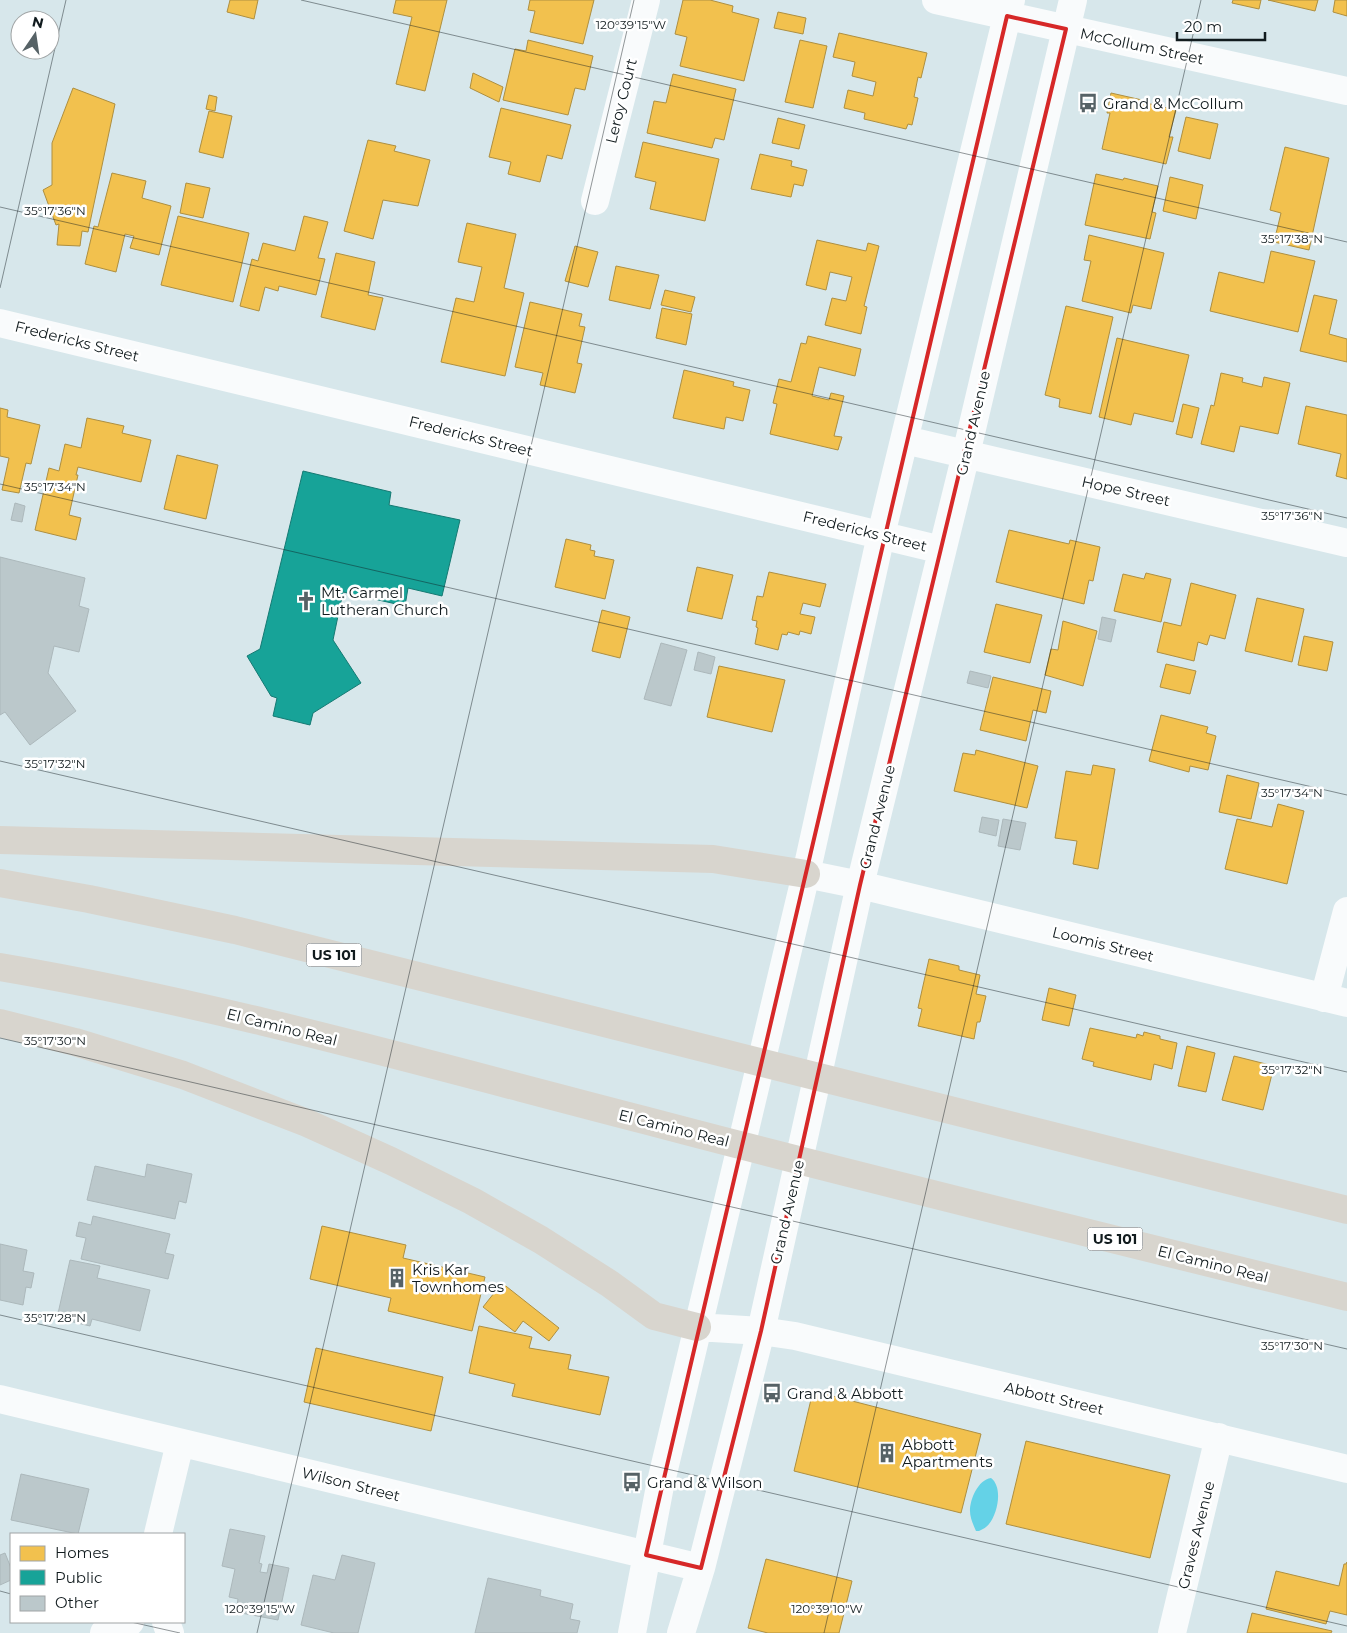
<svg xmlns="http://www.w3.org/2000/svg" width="1347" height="1633" font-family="Montserrat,sans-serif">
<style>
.water{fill:#64d2e7}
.homes{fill:#f2c14e;stroke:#ae8f40}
.public{fill:#17a398;stroke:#157a73}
.building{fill:#bbc8cb;stroke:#acb8bb}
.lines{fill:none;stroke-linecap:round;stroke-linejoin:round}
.minor{stroke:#f9fbfc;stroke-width:28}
.highway{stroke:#d8d5ce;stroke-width:28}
.marked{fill:none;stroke:#d62828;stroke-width:4;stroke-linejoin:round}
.ticks{fill:none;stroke:#111b1e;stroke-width:1;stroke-opacity:0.45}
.labels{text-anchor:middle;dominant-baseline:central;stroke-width:5;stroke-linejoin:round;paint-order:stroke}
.shield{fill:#fff;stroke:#585f62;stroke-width:1}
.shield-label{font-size:14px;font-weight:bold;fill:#111b1e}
.street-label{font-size:15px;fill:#111b1e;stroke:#fff}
.poi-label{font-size:15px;fill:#111b1e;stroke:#fff;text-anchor:start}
.ticks-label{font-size:12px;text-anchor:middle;fill:#111b1e;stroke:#fff;stroke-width:5;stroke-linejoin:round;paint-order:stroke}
</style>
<rect width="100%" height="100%" fill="#d7e7eb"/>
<path class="water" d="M991,1478C1003,1487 998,1513 989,1524C987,1527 983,1529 979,1531H976C973,1524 970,1518 970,1511C970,1499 978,1480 991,1478Z"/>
<path class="homes" d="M230,0H258L254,19L227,12Z
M396,0H447L425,91L396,84L412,17L393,13Z
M530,0H594L583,44L530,32L535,11L528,10Z
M683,0H710L733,6L732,12L759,19L744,81L680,66L687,37L675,34Z
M1233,0H1261L1259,9L1232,3Z
M1268,0H1318L1315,11Z
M1335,0H1347V16L1333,12Z
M778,12L806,18L803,34L774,28Z
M839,33L927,53L921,78L918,77L914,97L918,98L912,125L908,124L906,129L864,119L865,113L844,108L848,90L873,96L876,82L852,76L855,62L833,57Z
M528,40L593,56L585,90L575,88L568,115L503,100L515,49L526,51Z
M800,40L827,46L813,108L785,102Z
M473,73L503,87L499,102L470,88Z
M673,74L736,89L724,140L715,138L712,148L647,133L654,101L666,103Z
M73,88L115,104L88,232L82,231L80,246L57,245L59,224L56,225L43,190L52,185V143Z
M1111,93L1142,100V102L1176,110L1169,137H1173L1166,164L1102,149L1110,113H1107Z
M209,95L217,97L215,111L206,109Z
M501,108L571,125L562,159L547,155L540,182L508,174L511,162L489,157Z
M209,111L232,116L223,158L199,152Z
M1186,117L1218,124L1210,159L1178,151Z
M778,118L805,125L799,149L772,143Z
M368,140L396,146L394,151L430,160L418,206L383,200L373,239L344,231Z
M643,142L719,159L705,221L650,209L656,182L635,177Z
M1285,147L1329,158L1309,250L1274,242L1281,213L1270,210Z
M760,154L792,161L791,166L807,170L803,186L794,184L791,197L751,189Z
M112,173L146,181L142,198L171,206L159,255L130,248L134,236L125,234L116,272L85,264L94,226L98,227Z
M1096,174L1123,180L1124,178L1158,186L1152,212L1156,213L1150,239L1085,225Z
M1170,177L1203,185L1196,219L1163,211Z
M186,183L210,188L203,218L180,213Z
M178,216L249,233L233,302L161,285Z
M304,216L328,222L318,258L325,259L316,295L279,286L278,291L265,287L259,311L240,306L252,259L258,261L263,243L295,251Z
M467,223L516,234L504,288L524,293L505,376L441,362L456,298L474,302L482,267L458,262Z
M1089,235L1164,253L1151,309L1133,305L1131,313L1082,301L1091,261L1084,260Z
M817,240L866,251L868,243L879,246L864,306L867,307L861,334L825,325L832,298L846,301L852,277L830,272L826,290L806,285Z
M575,246L598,252L588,287L565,281Z
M1271,251L1315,261L1298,332L1210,311L1219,272L1264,283Z
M336,253L375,262L368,295L383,298L375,330L321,317Z
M616,266L659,275L650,309L609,300Z
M665,290L695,297L691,312L661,305Z
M1314,295L1337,300L1329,334L1347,339V362L1300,351Z
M530,302L582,314L579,326L585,327L577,363L582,364L575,393L540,385L543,373L515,367Z
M1066,306L1113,317L1091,414L1059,407L1060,399L1045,395Z
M662,308L692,314L686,345L656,338Z
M808,336L861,349L855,376L819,367L812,396L829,400L831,393L844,396L834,436L842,437L838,450L770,434L777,404L773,403L779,379L791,382L801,343L806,344Z
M1117,338L1189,355L1173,422L1134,413L1131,425L1099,417Z
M684,370L734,382L733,386L750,390L743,421L726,417L724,429L673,418Z
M1221,373L1243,378L1242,382L1262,387L1264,377L1290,383L1278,434L1240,426L1234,452L1201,444L1211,405L1214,406Z
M1183,404L1199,408L1192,438L1176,434Z
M1306,406L1347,415V479L1336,476L1341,454L1298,444Z
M0,408L8,410L7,417L40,425L31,464L26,463L19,493L2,490L9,458L0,456Z
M87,418L124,426L122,433L151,440L141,482L78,467L76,475H78L69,515L81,518L76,540L35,530L49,468L59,471L65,444L81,448Z
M177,455L218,465L206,519L164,509Z
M1009,530L1069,544L1070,540L1100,547L1093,581L1089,580L1084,604L996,582Z
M566,539L591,545L590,550L595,551L594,556L614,560L605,599L555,587Z
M697,567L733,575L722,619L687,611Z
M769,572L826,584L820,607L803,603L800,614L815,617L811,634L800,631L799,635L788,632L787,635L782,634L778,650L755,644L758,628L756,627L757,621L752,620L757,596L763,597Z
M1146,573L1171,579L1161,622L1114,611L1123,574L1144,579Z
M1191,583L1236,595L1225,639L1210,635L1207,645L1198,642L1194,661L1157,652L1164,622L1181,626Z
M1257,598L1304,609L1292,662L1245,651Z
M996,604L1042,615L1030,663L984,652Z
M602,610L630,617L620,658L592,651Z
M1063,621L1097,631L1083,686L1045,675L1051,649L1058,650Z
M1304,636L1333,642L1327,671L1298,665Z
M1166,664L1196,671L1190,694L1160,687Z
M719,666L785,680L772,732L707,717Z
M993,677L1051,691L1046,713L1033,710L1026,741L980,730Z
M1161,715L1208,727L1206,733L1216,736L1208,770L1190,766L1189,772L1149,761Z
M976,750L1038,766L1027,808L954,791L963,753L975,755Z
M1093,765L1115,769L1098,869L1073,864L1077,841L1055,838L1066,771L1091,775Z
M1227,775L1259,783L1251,819L1219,812Z
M1278,804L1304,811L1287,884L1225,869L1237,819L1272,827Z
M929,959L959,966V970L980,975L976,994L986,996L980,1022H977L974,1039L918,1026L922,1009L918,1008Z
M1049,988L1076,995L1069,1026L1042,1020Z
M1090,1028L1136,1038L1137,1034L1143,1036L1144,1032L1160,1036V1039L1177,1043L1172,1069L1154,1064L1151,1080L1093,1066L1094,1062L1082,1059Z
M1187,1046L1215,1053L1206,1092L1178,1086Z
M1234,1056L1274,1066L1263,1110L1222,1100Z
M322,1226L406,1245L403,1258L485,1277L472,1331L388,1311L391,1298L310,1279Z
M502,1283L559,1328L549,1341L523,1321L515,1332L483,1307Z
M479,1326L532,1337L529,1348L571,1355L568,1369L609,1377L600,1415L512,1396L515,1384L469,1373Z
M316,1348L443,1377L431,1431L304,1402Z
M813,1391L981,1434L961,1513L794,1471Z
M1026,1441L1170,1475L1150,1558L1006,1524Z
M766,1559L852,1581L839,1633H768L748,1628Z
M1347,1562V1615L1330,1611L1326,1624L1266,1609L1276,1571L1339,1586L1344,1564H1346Z
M1252,1613L1332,1631L1331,1633H1247Z"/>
<path class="public" d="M303,471L391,492L389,505L460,520L442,596L408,588L405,606L343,592L333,640L361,683L313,713L310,725L273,716L277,698L271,696L247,656L260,649Z"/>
<path class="building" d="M15,503L25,506L22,522L11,520Z
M0,557L85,578L79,606L89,609L79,652L54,646L48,673L76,711L30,745L5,712L0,715Z
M1102,617L1116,620L1111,642L1098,639Z
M661,643L687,650L671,706L644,699Z
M698,652L715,657L711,674L694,670Z
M970,671L991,676L988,688L967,683Z
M982,817L999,820L996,836L979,832Z
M1003,819L1026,823L1020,850L998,846Z
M147,1164L192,1174L186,1203L179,1201L175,1219L87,1200L95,1166L145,1177Z
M93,1216L170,1234L165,1253L174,1255L168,1279L81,1259L86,1238L76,1236L79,1222L91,1225Z
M0,1244L27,1250L23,1271L34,1273L31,1288L26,1287L23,1305L0,1300Z
M70,1260L100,1266L97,1278L150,1290L140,1331L92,1319L90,1326L57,1318Z
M21,1474L89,1489L78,1534L11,1520Z
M230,1529L265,1536L259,1563L262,1564L260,1572L267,1573L269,1564L289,1568L278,1620L236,1612L238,1599L229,1597L235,1569L222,1566Z
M5,1553L11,1568V1580L0,1585V1555Z
M342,1555L375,1563L358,1633H334L301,1625L313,1575L335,1580Z
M488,1578L541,1590L540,1596L573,1604L570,1619L580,1621L577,1633H475Z"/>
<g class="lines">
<path class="minor" d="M936,0L1347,91
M595,201L646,0
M0,323L942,550
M905,440L1347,543
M806,874L860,885L1347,1003
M1324,998L1347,911
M697,1327L761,1331L795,1336L1347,1469
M0,1399L701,1568
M158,1534L180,1443
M166,1622L170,1633
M104,1633L130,1622
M632,1633L660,1486L806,874L881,535L1011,0
M681,1633L701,1568L761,1331L860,885L966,454L1073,0
M1172,1633L1219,1437"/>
<path class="highway" d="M0,840L713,859L806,874
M0,883L89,899L235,930L1347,1210
M0,967C218,1004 431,1065 644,1120C878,1182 1113,1239 1347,1297
M0,1023L75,1042L183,1075L307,1123L391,1161L472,1201L541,1240L610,1284L654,1316L697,1327"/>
</g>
<path class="marked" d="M1007,16L1066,29L860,885L761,1331L701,1568L646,1555Z"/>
<path class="ticks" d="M301,0L1347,242M0,207L1347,518M0,288L66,0M0,484L1347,795M0,761L1347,1072M0,1038L1347,1349M0,1315L1347,1626M0,1591L11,1594M131,1622L180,1633M257,1633L634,0M824,1633L1201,0"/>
<defs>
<symbol id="bus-bare" viewBox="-9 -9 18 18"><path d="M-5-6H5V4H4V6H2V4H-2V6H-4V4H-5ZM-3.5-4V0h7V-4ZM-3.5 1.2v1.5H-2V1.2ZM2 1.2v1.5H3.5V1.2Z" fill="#566266" stroke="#fff" stroke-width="2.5" paint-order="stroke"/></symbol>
<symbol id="church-bare" viewBox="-9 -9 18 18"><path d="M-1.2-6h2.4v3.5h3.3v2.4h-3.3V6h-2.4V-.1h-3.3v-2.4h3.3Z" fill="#566266" stroke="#fff" stroke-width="2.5" paint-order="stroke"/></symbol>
<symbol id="building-bare" viewBox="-9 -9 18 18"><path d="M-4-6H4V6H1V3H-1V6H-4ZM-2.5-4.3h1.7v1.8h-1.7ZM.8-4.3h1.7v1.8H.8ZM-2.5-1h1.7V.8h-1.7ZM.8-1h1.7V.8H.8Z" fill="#566266" stroke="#fff" stroke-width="2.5" paint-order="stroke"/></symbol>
</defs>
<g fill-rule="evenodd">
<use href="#bus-bare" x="1074" y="89" width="28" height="28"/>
<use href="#church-bare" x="292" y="587" width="28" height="28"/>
<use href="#building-bare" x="383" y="1264" width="28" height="28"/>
<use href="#bus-bare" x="758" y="1379" width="28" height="28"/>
<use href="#building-bare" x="873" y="1439" width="28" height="28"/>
<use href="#bus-bare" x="618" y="1468" width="28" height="28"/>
</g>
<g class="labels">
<g class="shield">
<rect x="306.5" y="943.5" width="55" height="23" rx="4"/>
<rect x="1087.5" y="1227.5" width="55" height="23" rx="4"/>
</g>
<g class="shield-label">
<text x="334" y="955">US 101</text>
<text x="1115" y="1239">US 101</text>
</g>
<g class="street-label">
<text transform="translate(1142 46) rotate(12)">McCollum Street</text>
<text transform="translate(621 101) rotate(-76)">Leroy Court</text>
<text transform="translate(77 341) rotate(14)">Fredericks Street</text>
<text transform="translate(973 423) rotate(-77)">Grand Avenue</text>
<text transform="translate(471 436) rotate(14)">Fredericks Street</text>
<text transform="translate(1126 491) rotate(13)">Hope Street</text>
<text transform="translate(865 531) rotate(14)">Fredericks Street</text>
<text transform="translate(877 817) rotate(-76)">Grand Avenue</text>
<text transform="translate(1103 944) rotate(14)">Loomis Street</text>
<text transform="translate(282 1027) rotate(14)">El Camino Real</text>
<text transform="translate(674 1128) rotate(14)">El Camino Real</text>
<text transform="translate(787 1212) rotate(-77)">Grand Avenue</text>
<text transform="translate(1213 1264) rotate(14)">El Camino Real</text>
<text transform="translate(1054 1398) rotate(13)">Abbott Street</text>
<text transform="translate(351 1484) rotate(14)">Wilson Street</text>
<text transform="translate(1196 1535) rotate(-76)">Graves Avenue</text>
</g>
<g class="poi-label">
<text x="1103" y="103">Grand &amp; McCollum</text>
<text x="321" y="592">Mt. Carmel<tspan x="321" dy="17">Lutheran Church</tspan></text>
<text x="412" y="1269">Kris Kar<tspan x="412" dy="17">Townhomes</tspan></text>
<text x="787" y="1393">Grand &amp; Abbott</text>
<text x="902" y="1444">Abbott<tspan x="902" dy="17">Apartments</tspan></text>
<text x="647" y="1482">Grand &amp; Wilson</text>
</g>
</g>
<g class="ticks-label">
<text x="631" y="29">120°39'15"W</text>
<text x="55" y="215">35°17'36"N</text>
<text x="1292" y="243">35°17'38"N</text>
<text x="55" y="491">35°17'34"N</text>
<text x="1292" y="520">35°17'36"N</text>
<text x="55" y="768">35°17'32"N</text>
<text x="1292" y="797">35°17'34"N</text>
<text x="55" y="1045">35°17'30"N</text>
<text x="1292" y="1074">35°17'32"N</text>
<text x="55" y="1322">35°17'28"N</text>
<text x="1292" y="1350">35°17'30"N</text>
<text x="260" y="1613">120°39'15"W</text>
<text x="827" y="1613">120°39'10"W</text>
</g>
<rect x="10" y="1533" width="175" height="90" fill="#ffffff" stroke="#a0a4a5"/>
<rect x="20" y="1546" width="25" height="15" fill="#f2c14e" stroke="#a0a4a5"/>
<text x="55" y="1558" font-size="15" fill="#111b1e">Homes</text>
<rect x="20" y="1570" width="25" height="15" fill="#17a398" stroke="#a0a4a5"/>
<text x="55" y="1583" font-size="15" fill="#111b1e">Public</text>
<rect x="20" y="1596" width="25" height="15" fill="#bbc8cb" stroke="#a0a4a5"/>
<text x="55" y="1608" font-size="15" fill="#111b1e">Other</text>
<g transform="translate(35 35) rotate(13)"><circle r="24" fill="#ffffff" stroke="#a0a4a5"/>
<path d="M0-4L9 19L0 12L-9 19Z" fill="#566266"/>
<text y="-8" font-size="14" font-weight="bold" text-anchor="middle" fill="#111b1e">N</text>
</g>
<path d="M1177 32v8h88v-8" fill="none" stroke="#111b1e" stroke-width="2.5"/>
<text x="1184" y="32" font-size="15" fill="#111b1e" stroke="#ffffff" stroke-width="4" paint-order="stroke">20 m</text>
</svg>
